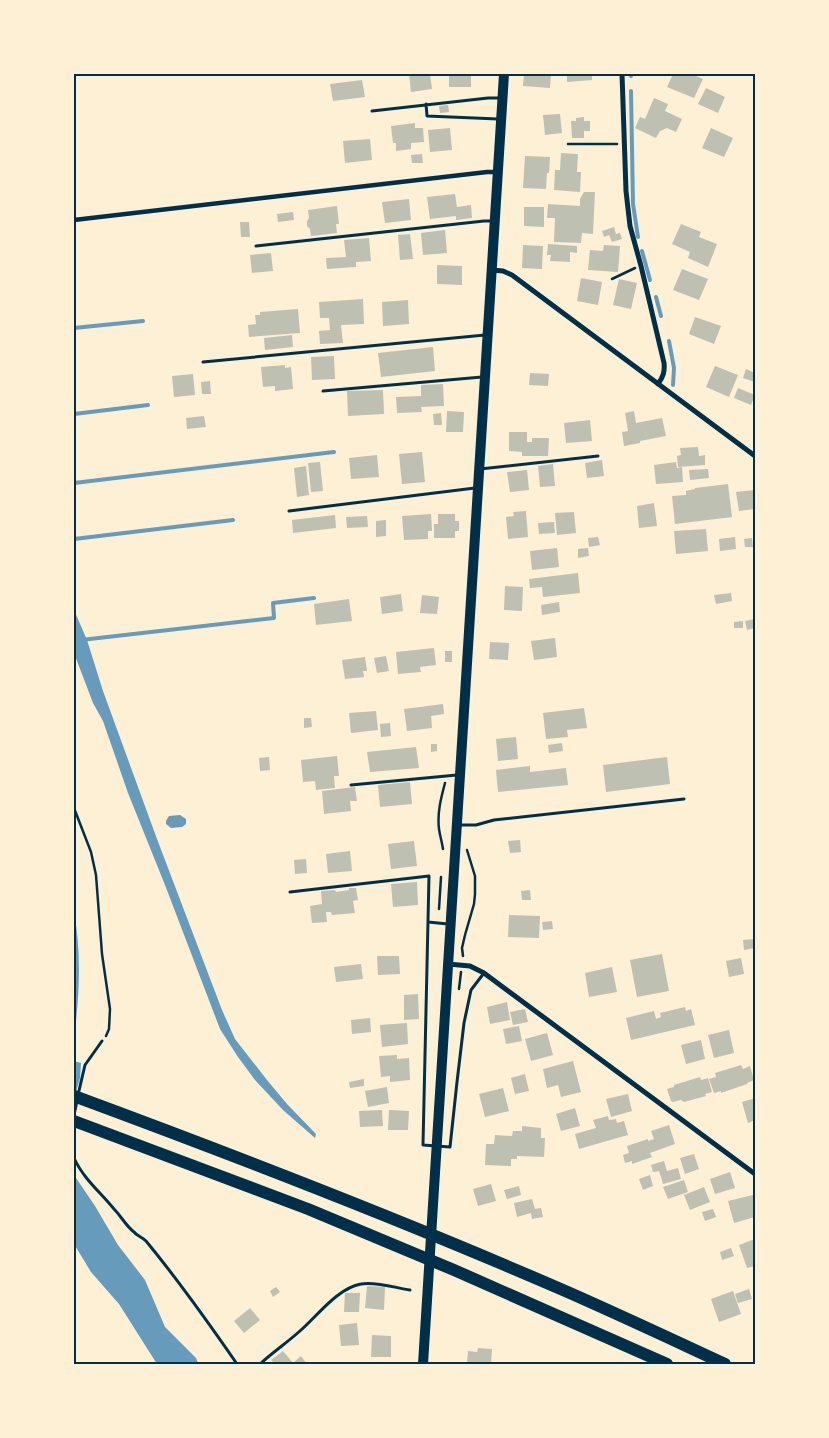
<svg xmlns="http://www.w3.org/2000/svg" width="829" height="1438" font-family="'Open Sans',sans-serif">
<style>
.water{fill:#669bbc}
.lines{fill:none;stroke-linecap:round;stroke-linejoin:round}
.stream{stroke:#669bbc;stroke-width:4}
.building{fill:#bec0b2}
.path{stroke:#003049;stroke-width:2.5}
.service{stroke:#003049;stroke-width:3}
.pedestrian{stroke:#003049;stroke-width:4.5}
.minor{stroke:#003049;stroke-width:5}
.secondary{stroke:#003049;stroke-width:10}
.motorway{stroke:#003049;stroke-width:12}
.neatline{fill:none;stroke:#003049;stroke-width:2}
</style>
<rect width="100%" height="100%" fill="#fdf0d5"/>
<path class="water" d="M74,610L87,640L103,691L157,839L222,1010L235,1039L267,1080L287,1104L316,1134L315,1138L283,1110L255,1080L238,1057L220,1029L165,885L128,793L103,721L93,703L74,653Z
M180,815L186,819V824L182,827L171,828L166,824V821L169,816Z
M74,913C82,953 79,999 74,1039Z
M74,1061L81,1063L80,1078L74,1099Z
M74,1175L95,1206L118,1245L145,1280L165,1327L196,1358L198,1363L196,1364H157L119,1304L91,1272L74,1244Z"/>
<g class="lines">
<path class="stream" d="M74,74H80
M631,74V76
M631,91L633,204L638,237
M642,251L650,280
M656,297L661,316
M74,328L143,321
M669,341L674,368L673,385
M74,414L148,405
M74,483L334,452
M74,539L233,520
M81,640L274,618L273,603L314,598"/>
</g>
<path class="building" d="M409,74H430L432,89L411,92Z
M449,74H471V87H449Z
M524,74H551L550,88L523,86Z
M567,74H592V80L567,82Z
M673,74H691L703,79L694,98L667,87Z
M362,80L365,97L333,101L330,84Z
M706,88L725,97L718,113L698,104Z
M654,98L668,104L665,111L682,119L676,132L667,128L660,131L656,138L635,128L640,117L645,119Z
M448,105L449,112L440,113L439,106Z
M560,114L562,133L545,135L543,115Z
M584,117V121H590V131H584V138H572L571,121H576V118Z
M415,123V128H423L424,142L411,143V149L396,151V143H393L391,126Z
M450,128L452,150L430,152L428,130Z
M711,128L733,138L724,157L702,148Z
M370,139L372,160L345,163L343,141Z
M561,153L578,154L577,172H581L580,192L554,190L555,170H560Z
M422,154L423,163H412L411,155Z
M525,156L550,157L549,173H547L546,189L523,188Z
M584,192H595L593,234L582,233L581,243L554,242L555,218H547L548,204L580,206V199Z
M455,194L457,207L471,205L472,218L456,220V216L430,219L427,197Z
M409,199L411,220L385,223L382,202Z
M337,206L339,224H336L337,233L311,236L310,229L307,226V221L309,218L308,210Z
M524,207H544V227L524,226Z
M293,212L294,220L278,222L277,214Z
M240,222H249L250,237H241Z
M681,224L701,232L699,237L717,244L708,267L688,258L690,252L672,244Z
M614,227L616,234L620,233L622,239L612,242L609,235L604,237L602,231Z
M445,230L447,253L423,255L421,233Z
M410,234L413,259L400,260L398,235Z
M369,238L371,261L356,262V267L327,269L326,258L346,257L344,240Z
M548,244L577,246V253L570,252V262L550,261L551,255H547Z
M523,245L543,246L542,269L522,268Z
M604,245L620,246L618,272L588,270L590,250L603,251Z
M271,253L273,271L252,273L250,255Z
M437,265L462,266V285L437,284Z
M682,269L708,279L699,300L673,290Z
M581,278L602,282L598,305L577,301Z
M619,279L637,283L631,309L613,305Z
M363,299L364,324L341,325L343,343L320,344L319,331L330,330L329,318H320L319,302Z
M408,300L409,324L383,326L382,302Z
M298,309L300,333L249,337L248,325L256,324L255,315H260V312Z
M695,317L721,326L714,344L689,334Z
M292,335L293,347L265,350L264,338Z
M433,347L435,371L381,377L378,353Z
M334,356L335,379L312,380L311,357Z
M285,365V368L291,367L293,389L275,391V386L263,387L261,367Z
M715,366L738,375L729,397L706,387Z
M746,369L755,373V382L743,378Z
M530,373L549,374L548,386L529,385Z
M193,374L195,395L174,397L172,376Z
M210,381L211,394H202L201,382Z
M443,384L444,406L421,407L422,412L397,413L396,397L421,396V385Z
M738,388L755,395L751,405L734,398Z
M383,390L384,414L348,416L347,391Z
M447,411L464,412L463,432H446Z
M634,411L636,423L662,418L666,436L640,441V443L624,446L622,432L628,431L625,413Z
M441,413L442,425H434L433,414Z
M204,416L206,427L187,429L186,418Z
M590,420L592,441L566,443L564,423Z
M509,432H527V442H532V438H549L548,456H522V452L509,451Z
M698,447L699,456L705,455V465L678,467L677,456L681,455L680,448Z
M422,452L425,482L402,484L399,454Z
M377,455L379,477L351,479L349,458Z
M602,460L604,476L587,478L585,463Z
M320,462L323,491L311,492L308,463Z
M676,462L677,468L682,467L683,482L656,484L654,465Z
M553,464L555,486L540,487L538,466Z
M306,466L309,495L297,497L294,468Z
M708,469L709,478L690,480L689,470Z
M527,470L529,490L510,492L507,472Z
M728,484L732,517L675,524L672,496L686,495V491L695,489V488Z
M755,490V509L739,511L736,492Z
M654,503L657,526L639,528L637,506Z
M526,511L528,537L508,539L506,517L514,516L513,512Z
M574,512L576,533L557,535L555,513Z
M431,514L432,531H428V539L404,540L402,516Z
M438,514H455V521H459V531H455V538H434V524H438Z
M335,515L336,528L293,533L292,520Z
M367,516L368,527L347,528L346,517Z
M386,520V536L376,537V521Z
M554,522L555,533L539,534L538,523Z
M706,529L708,551L676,554L674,531Z
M598,537L600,545L589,547L588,538Z
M735,537L736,549L720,551L719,539Z
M752,538L753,547H745L744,539Z
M557,548L559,567L532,570L530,551Z
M588,548L589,556L578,558V549Z
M578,573L580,593L543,597L542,587L530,588L529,579Z
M505,586L523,587L522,611L504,610Z
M731,593L732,601L716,604L714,595Z
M401,594L403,611L382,614L380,597Z
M422,595L439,597L437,614L420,613Z
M349,599L352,621L316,625L314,604Z
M559,602L560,612L542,615L541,605Z
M755,619V628L747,630L745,621Z
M743,621V628H734V622Z
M555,638L557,657L534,660L531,641Z
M490,642L509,643L508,660L489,659Z
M434,648L436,665L420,667L421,672L398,674L396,652Z
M445,651H452V662H445Z
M386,656L389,671L377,673L374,658Z
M365,657L367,671H363L364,677L345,679L342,660Z
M443,704L444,714L431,716L432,728L407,731L404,709Z
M584,708L587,728L567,730L568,737L546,739L543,713Z
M376,711L378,730L351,733L349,713Z
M304,718H311L312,727L304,728Z
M390,723L391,736L381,737L380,724Z
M516,737L518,759L498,761L496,739Z
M562,743L563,751L549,753L548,745Z
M431,744H437V751L431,752Z
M416,747L419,768L370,772L367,752Z
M337,756L339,776H334L335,788L316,790L315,781L303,782L301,760Z
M269,757L270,770L260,771L259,758Z
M667,757L670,784L606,792L603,765Z
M530,766V772L566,768L568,785L498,792L496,770Z
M410,782L412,804L380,807L378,785Z
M355,787L357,801H350L351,811L324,814L322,791Z
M520,840L521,852L510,853L508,841Z
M414,841L417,866L391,869L388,844Z
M350,851L352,871L328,873L326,854Z
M306,859L307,873L295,874L294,860Z
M417,882L418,905L393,907L391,884Z
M349,888H356L358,900L353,901L355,913L332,915L331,912H326L327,922L312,923L310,906L322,904L321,891L335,890L336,892L349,890Z
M530,890L531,900H522L521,891Z
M509,915L540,916L539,938L508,937Z
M552,921L553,929L543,930L542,922Z
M755,939V948L744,950L743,940Z
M662,954L669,991L637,997L630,960Z
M377,956H399L400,974L378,975Z
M741,958L744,974L729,977L726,961Z
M361,964L363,979L336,982L334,967Z
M612,967L617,992L589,997L585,973Z
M418,994L419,1019L404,1020V995Z
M507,1002L510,1020L490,1024L487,1007Z
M685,1007L686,1011L691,1009L695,1025L631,1040L626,1018L654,1011L656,1019L661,1017L660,1013Z
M525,1009L528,1022L513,1025L510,1012Z
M370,1018L371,1032L352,1034L351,1020Z
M407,1023L408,1044L382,1047L380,1025Z
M519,1026L522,1041L506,1044L503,1029Z
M729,1030L734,1053L714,1058L708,1035Z
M547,1033L553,1055L531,1061L525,1039Z
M701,1040L705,1059L686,1064L681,1045Z
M397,1055V1059L409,1058L410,1080L390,1082V1076L381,1077L379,1056Z
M573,1061L581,1092L561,1097L558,1085L547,1088L543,1069Z
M741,1065L743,1069L750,1066L754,1080L747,1083V1084L721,1093V1091L714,1093L709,1079L716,1077L715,1073Z
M525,1074L529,1091L515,1094L511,1078Z
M700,1077L701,1080L708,1078L712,1092L705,1094L706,1096L684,1102L681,1100L673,1102L671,1101L667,1089L674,1087V1085Z
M364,1079V1086L350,1088L349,1082Z
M387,1087L389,1103L368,1107L365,1091Z
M503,1088L509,1111L485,1117L479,1094Z
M628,1094L632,1111L611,1117L606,1099Z
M755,1098V1120L748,1123L742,1102Z
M575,1108L580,1126L561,1131L556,1114Z
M382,1110L383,1126L360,1127L359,1111Z
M389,1110L409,1111L408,1130H388Z
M608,1116L609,1120L616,1119L617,1123L624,1121L628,1135L579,1149L575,1134L596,1128L593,1120Z
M669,1125L675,1144L650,1153L652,1157L632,1164V1161L625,1163L623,1155L629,1153L627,1146L648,1139V1141L654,1139L651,1131Z
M522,1126L541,1128V1138H545L544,1157L517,1156V1159H511V1166L485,1165L486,1144H494L495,1135L512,1136L513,1131H522Z
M694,1154L699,1169L685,1174L680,1158Z
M664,1161L667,1171L678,1168L681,1179L663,1184L659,1171L653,1172L651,1165Z
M730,1172L735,1188L715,1194L710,1179Z
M650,1175L653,1186L643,1190L639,1179Z
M684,1180L688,1192L668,1199L663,1187Z
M491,1184L496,1201L478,1206L473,1189Z
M519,1186L521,1195L507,1199L504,1190Z
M704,1187L710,1202L690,1210L684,1195Z
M753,1195L755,1204V1217L734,1223L728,1201Z
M532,1199L535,1209L541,1208L543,1217L532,1219L531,1213L517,1217L514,1203Z
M713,1209L716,1217L705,1221L702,1212Z
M755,1239V1266L747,1268L739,1245Z
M731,1248L734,1256L722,1260L720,1252Z
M367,1286L385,1287L384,1310L365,1308Z
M276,1287L280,1292L273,1297L270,1291Z
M749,1289L752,1299L738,1303L735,1294Z
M733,1291L741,1314L719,1322L711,1299Z
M345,1293H360L359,1312H344Z
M250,1308L260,1320L244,1333L234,1321Z
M357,1323L359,1345L341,1346L339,1325Z
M372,1335L391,1336V1357H371Z
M478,1348L492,1349L491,1364L467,1363L468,1351L477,1352Z
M283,1351L293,1363L301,1356L307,1364H275L271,1360Z"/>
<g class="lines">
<path class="path" d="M568,144H617
M612,279L635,268
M74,808L91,852L96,875L102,954L110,1009L109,1029L106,1036
M443,849C442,842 440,836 439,829C437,813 441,798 445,783
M439,909L441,877
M463,956L462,948L465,935L474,904L475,894V876L467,850
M459,989L461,972"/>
<path class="service" d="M426,104L427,116L498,119
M372,111L488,98H500
M256,246L484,221H492
M203,362L485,335
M323,391L482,377
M480,469L598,456
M289,511L475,488
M351,785L457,775
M458,825H476L494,820L684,799
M290,892L429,876L423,1145L450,1147L457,1082L464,1023L471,990L484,973
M428,922L448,924
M78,1095L85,1065L102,1041
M74,1115L77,1101
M74,1158C83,1178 100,1192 114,1209C121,1216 126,1226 134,1232C137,1236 142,1237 146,1241C179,1281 208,1322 237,1364
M260,1364C273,1352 288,1342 301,1330C318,1315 338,1288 361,1284C375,1281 396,1288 410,1290"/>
<path class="pedestrian" d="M74,220L487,172H497"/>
<path class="minor" d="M622,74L626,191L630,226L641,266L664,363C665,372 663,377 658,384
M492,270L503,271L512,275L755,456
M448,964L470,966L484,973L755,1174"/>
<path class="secondary" d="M423,1364L504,74"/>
<path class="motorway" d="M74,1096C239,1157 402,1220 563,1290C618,1314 671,1339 725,1364
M74,1121L308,1209L454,1270L667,1364"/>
</g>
<rect width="829" height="1438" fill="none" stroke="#fdf0d5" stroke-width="150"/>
<rect x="75" y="75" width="679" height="1288" class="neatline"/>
</svg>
